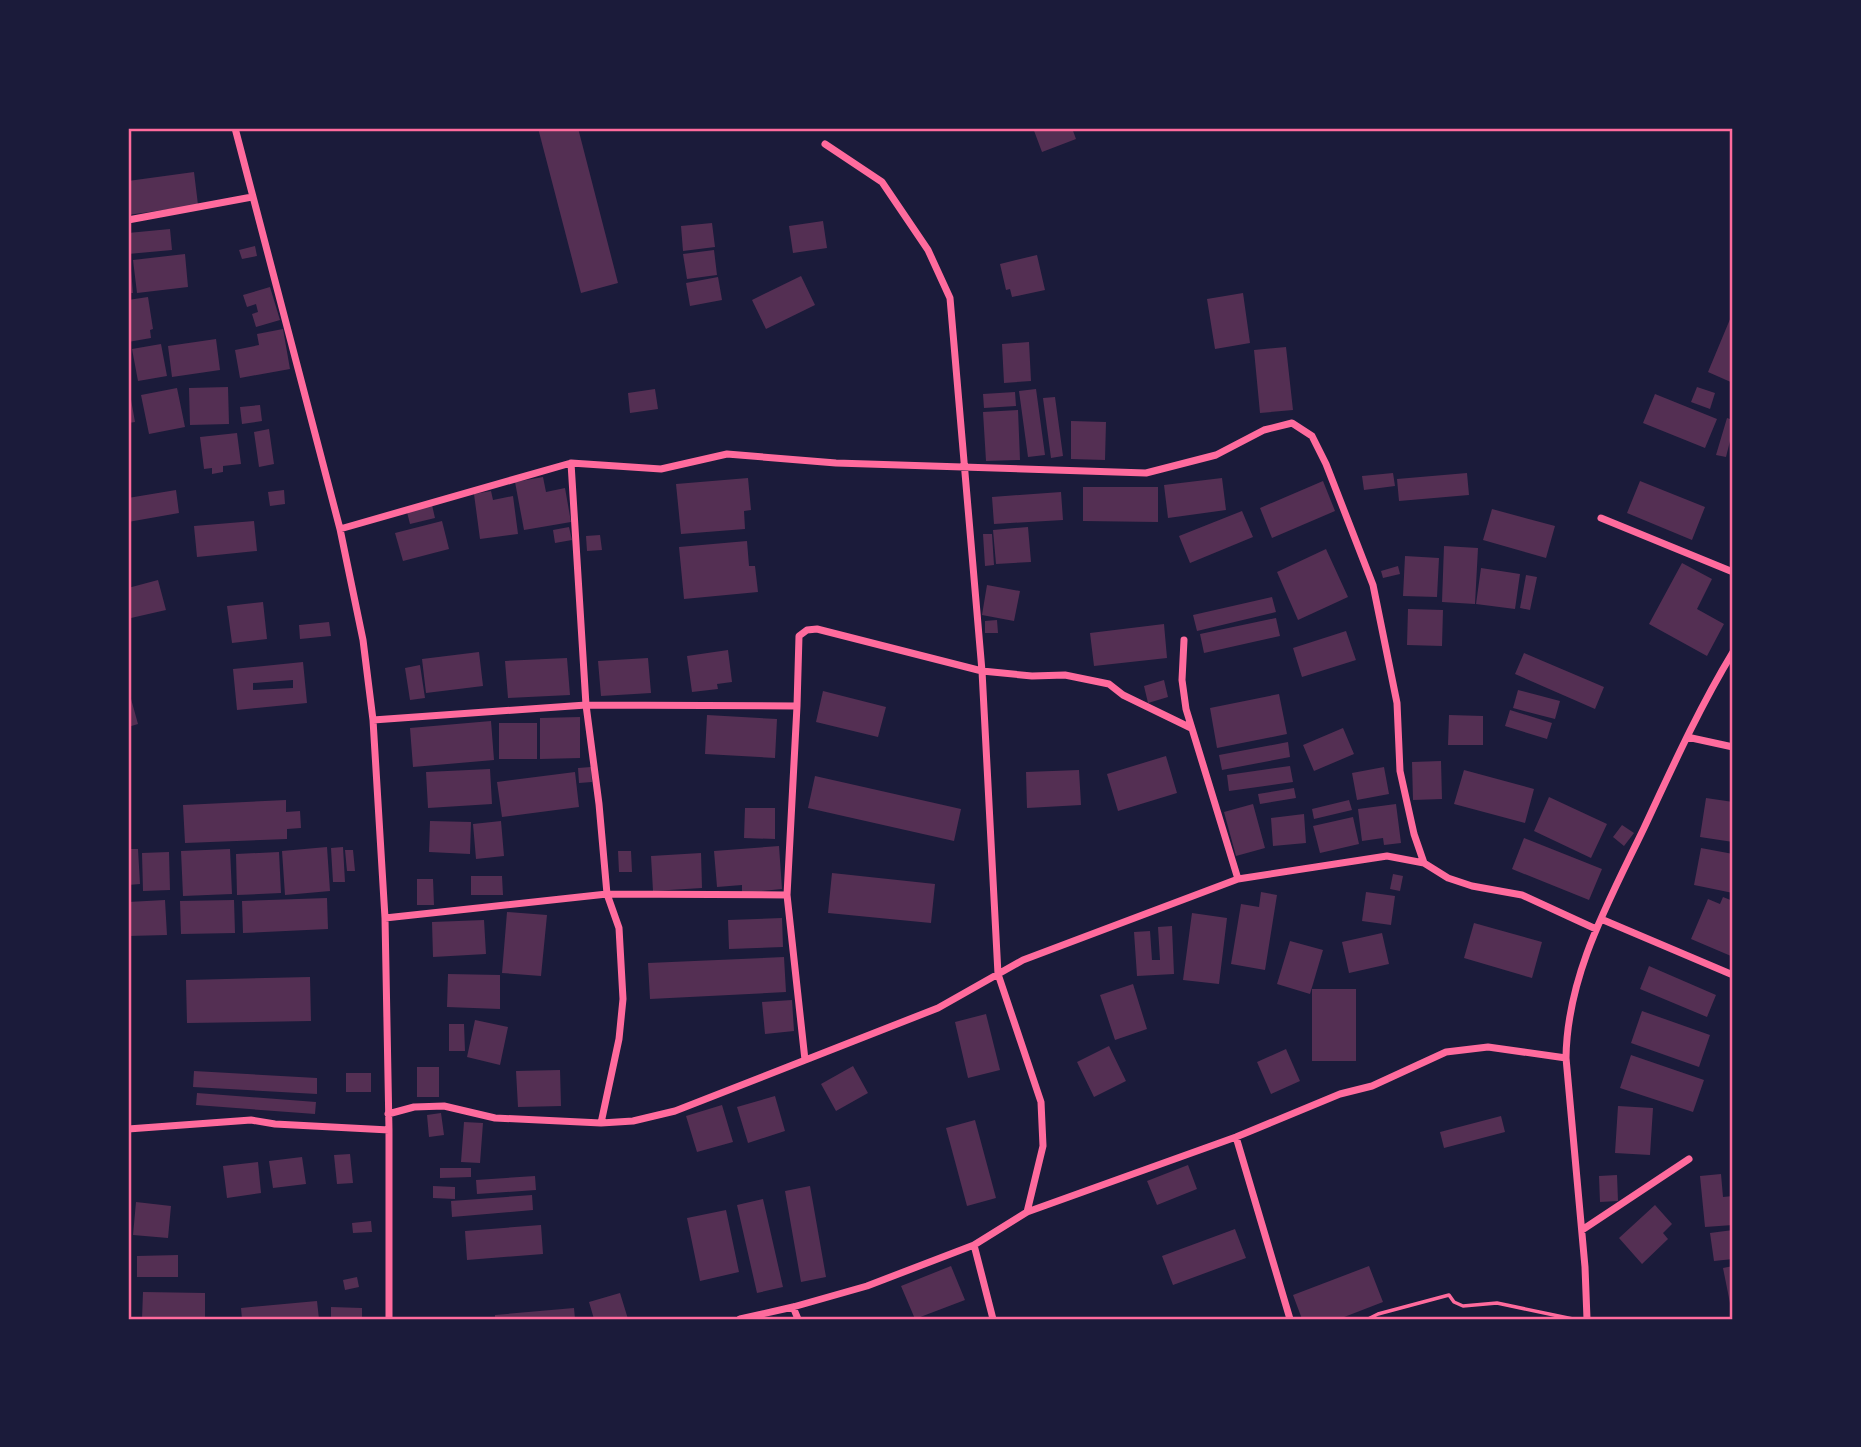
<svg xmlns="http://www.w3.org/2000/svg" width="1861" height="1447" font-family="'DejaVu Sans',sans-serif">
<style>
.building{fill:#542f53;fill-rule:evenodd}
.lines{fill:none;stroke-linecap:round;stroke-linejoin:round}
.path{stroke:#ff6b9d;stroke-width:3.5}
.minor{stroke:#ff6b9d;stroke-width:7}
.neatline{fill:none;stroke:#ff6b9d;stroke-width:2.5}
</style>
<rect width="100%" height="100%" fill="#1b1b3a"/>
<path class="building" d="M538,128H578L618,283L581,293Z
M1033,128H1072L1076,139L1042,152Z
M194,172L198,205L128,215V181Z
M823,221L827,248L793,253L789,226Z
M712,223L715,247L683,251L681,226Z
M170,229L172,250L128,254V233Z
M255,246L257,256L242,259L239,250Z
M714,250L717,275L687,279L683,254Z
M185,254L188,287L137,293L133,260Z
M1037,255L1045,290L1012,297L1010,289L1006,290L1000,264Z
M128,257H130L133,293H128Z
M801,276L815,305L766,329L752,300Z
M718,277L722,300L690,306L686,283Z
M270,287L280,320L256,327L252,314L258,312L256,304L247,307L243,295Z
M1243,293L1250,343L1215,349L1207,299Z
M148,297L153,329L150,330L151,338L128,342V300Z
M1733,312V383L1708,372Z
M283,329L290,369L240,378L235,350L259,345L257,334Z
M216,339L220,370L172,377L168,346Z
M1029,342L1031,381L1004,383L1002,344Z
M161,344L167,376L138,381L132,349Z
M1286,347L1293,410L1260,413L1254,350Z
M228,387L229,424L190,425L189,388Z
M1697,387L1715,393L1710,409L1691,402Z
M129,388L135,422L128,423V389Z
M177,388L185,427L149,434L141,395Z
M655,389L658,409L630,413L628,393Z
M1036,389L1045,455L1028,457L1019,391Z
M1015,392L1016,406L984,408L983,394Z
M1655,394L1717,419L1705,448L1643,423Z
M1055,397L1063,456L1051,458L1043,398Z
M260,405L262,421L242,424L240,407Z
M1018,410L1020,460L986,461L983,412Z
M1727,418L1733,420V429L1726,457L1716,455Z
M1071,421L1106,422L1105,460L1071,459Z
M269,429L274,464L259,467L254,432Z
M237,433L241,464L223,466V472L212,474V468L204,469L200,437Z
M1393,473L1395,486L1364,490L1362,476Z
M1467,473L1469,495L1399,501L1397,479Z
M543,477L546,492L565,488L571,522L524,530L515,482Z
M748,478L751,510L744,511L745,529L681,534L676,484Z
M1222,478L1226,510L1168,518L1164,485Z
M1323,481L1335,511L1272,538L1260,508Z
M1640,481L1705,507L1692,540L1627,513Z
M1083,487H1158V522L1083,521Z
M176,490L179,513L128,522V498Z
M284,490L285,504L270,506L268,492Z
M491,491L493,500L513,496L518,534L480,539L474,494Z
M1061,492L1063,520L994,524L992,497Z
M432,505L435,518L410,524L407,512Z
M1492,509L1555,526L1546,558L1483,540Z
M1242,511L1253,537L1190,563L1179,536Z
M254,521L257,551L197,557L194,526Z
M442,521L449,549L403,561L395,533Z
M569,527L572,540L555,543L553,530Z
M1028,527L1031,562L996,564L993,530Z
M983,534H992L994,565L985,566Z
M600,535L602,550L587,551L586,536Z
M747,541L749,566H755L758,592L684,599L679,547Z
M1444,546L1478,548L1475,604L1442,602Z
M1326,549L1348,597L1298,620L1277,572Z
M1405,556L1439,558L1437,597L1403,596Z
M1682,563L1712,579L1697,609L1724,624L1707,656L1649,624Z
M1398,566L1400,574L1383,578L1381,571Z
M1481,568L1520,574L1515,609L1476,604Z
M1526,575L1537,577L1530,610L1520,608Z
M158,580L166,610L131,618L128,604V588Z
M987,585L1020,591L1014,621L982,615Z
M1272,597L1276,612L1197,631L1193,615Z
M263,602L267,639L232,643L227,606Z
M1408,609L1443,610L1442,646L1407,645Z
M1276,618L1280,636L1204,653L1200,634Z
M997,620L998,633H985V621Z
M329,622L331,636L300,639L299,625Z
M1164,624L1167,658L1094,666L1090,633Z
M1346,631L1356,660L1302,677L1293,648Z
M728,650L732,682L717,684L718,689L692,692L687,656Z
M479,652L483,686L426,693L422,659Z
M1524,653L1604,687L1595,709L1515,674Z
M567,658L570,695L508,698L505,661Z
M648,658L651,693L601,696L598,661Z
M303,662L307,703L237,710L233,669ZM293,680V688L253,690V683Z
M420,665L425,698L410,700L405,668Z
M1164,680L1168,697L1148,703L1144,686Z
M128,688L138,724L128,727Z
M1518,690L1560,701L1555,719L1513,708Z
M823,691L886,707L878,737L816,722Z
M1279,694L1287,734L1217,748L1210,708Z
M1510,710L1552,723L1547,739L1505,726Z
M707,715L777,719L775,758L705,754Z
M1449,715L1483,716V745H1448Z
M580,717V758L540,759V718Z
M491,721L494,760L413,767L410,728Z
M499,723H537V759H499Z
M1343,728L1354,754L1314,771L1303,745Z
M1288,742L1290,757L1222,770L1219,755Z
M1166,756L1177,793L1118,811L1107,774Z
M1441,761L1442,799L1413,800L1412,762Z
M1290,766L1293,782L1229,791L1227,775Z
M591,767L592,782L579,783L578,768Z
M1384,767L1389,794L1357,800L1352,773Z
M490,769L492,804L428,808L426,772Z
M1079,770L1081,805L1027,808L1026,772Z
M1464,770L1534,789L1525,823L1454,804Z
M575,772L579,807L502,817L497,782Z
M815,776L961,809L954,841L808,808Z
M1294,788L1296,798L1260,804L1258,794Z
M1549,797L1607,824L1591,858L1534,831Z
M1706,798L1733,802V842L1700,837Z
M286,800V812L300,811L301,828L287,829V839L185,843L183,805Z
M1349,800L1352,810L1314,819L1312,809Z
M1253,804L1265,848L1236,856L1224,812Z
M1396,804L1401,843L1384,845L1383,838L1362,841L1358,809Z
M745,808H775V839L744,838Z
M1304,814L1306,843L1273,846L1271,818Z
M1353,817L1359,844L1320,853L1313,826Z
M430,821L471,822L470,854L429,852Z
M501,821L504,856L476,859L473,824Z
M1622,825L1634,833L1624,846L1613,837Z
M1524,838L1602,869L1589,900L1512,869Z
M779,846L782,889L742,893V885L717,887L714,851Z
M327,847L330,891L285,895L282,851Z
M343,847L345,882H333L331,848Z
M1701,848L1733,854V893L1694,885Z
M128,849H138L140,884L128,885Z
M230,849L232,894L183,896L181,851Z
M345,850H353L355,871H347Z
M618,851H631L632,872H619Z
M169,852L170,890L143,891L142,853Z
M279,852L281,893L237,895L236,854Z
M701,853L702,888L653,891L651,856Z
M832,873L935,884L931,923L828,913Z
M1393,874L1403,876L1400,891L1390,889Z
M471,876H502L503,895H471Z
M417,879H433L434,905H417Z
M1261,892L1277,895L1265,970L1231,964L1241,904L1259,907Z
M1366,892L1395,896L1391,925L1362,921Z
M1723,897L1733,901V951L1731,956L1691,939L1708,899L1720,904Z
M327,898L328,929L243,933L242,901Z
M165,900L167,935L128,936V902Z
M234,900L235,933L181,934L180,901Z
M507,912L547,915L541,976L502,973Z
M1192,913L1227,918L1219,984L1183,980Z
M782,918L783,947L729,949L728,920Z
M484,920L486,954L433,957L432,922Z
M1474,923L1542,942L1532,978L1464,958Z
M1172,926L1174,974L1137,976L1134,932L1150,931L1152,960H1160L1158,927Z
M1382,933L1389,964L1349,973L1342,942Z
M1290,941L1323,950L1310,994L1277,984Z
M784,957L786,992L650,999L648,963Z
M1649,966L1716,995L1707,1017L1640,989Z
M448,974L500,975V1009L447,1007Z
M310,977L311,1021L187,1023L186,980Z
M1133,984L1147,1029L1115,1040L1100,995Z
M1312,989H1356V1061H1312Z
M792,1000L794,1031L765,1034L762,1002Z
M1642,1011L1710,1035L1699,1067L1631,1043Z
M986,1014L1000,1070L968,1078L955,1022Z
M475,1020L508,1027L500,1065L467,1057Z
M449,1024H464L465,1051H449Z
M1109,1046L1126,1081L1094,1097L1077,1062Z
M1286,1049L1300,1081L1271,1094L1257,1062Z
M1631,1055L1704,1080L1693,1112L1620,1088Z
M853,1066L868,1093L836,1111L821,1084Z
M417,1067H439V1097H417Z
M560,1070L561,1106L518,1107L516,1071Z
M194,1071L317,1078V1094L193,1087Z
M346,1073H371V1092H346Z
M197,1093L316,1102L315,1114L196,1105Z
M775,1096L785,1131L748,1143L737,1107Z
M722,1105L733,1142L697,1152L686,1116Z
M1618,1106L1653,1108L1650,1155L1615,1153Z
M441,1113L444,1135L429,1137L427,1115Z
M1501,1116L1505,1132L1444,1148L1440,1132Z
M975,1120L996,1198L967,1206L946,1128Z
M464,1122L483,1123L480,1163L461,1162Z
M350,1154L353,1183L337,1184L334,1155Z
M302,1157L306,1184L273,1188L269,1161Z
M258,1162L261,1193L227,1198L223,1166Z
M1188,1165L1197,1189L1157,1205L1147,1181Z
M440,1168H471V1177L440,1178Z
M1721,1174L1723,1197L1733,1196V1225L1705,1227L1700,1176Z
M1617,1175L1618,1201L1600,1202L1599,1176Z
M535,1176L536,1190L477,1194L476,1180Z
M433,1186L455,1187V1199L433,1198Z
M810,1186L826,1277L801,1282L785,1191Z
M532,1195L533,1210L452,1217L451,1201Z
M763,1199L783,1287L757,1293L737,1205Z
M136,1202L171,1206L168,1238L133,1235Z
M1655,1205L1672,1224L1663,1233L1668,1239L1642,1264L1619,1238Z
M726,1210L739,1272L700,1281L687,1218Z
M371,1221L372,1232L353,1233L352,1223Z
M541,1225L543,1254L467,1260L465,1231Z
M1235,1229L1246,1258L1173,1285L1162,1256Z
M1733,1230V1259L1714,1261L1710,1233Z
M178,1255V1277H137V1256Z
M951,1266L965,1300L915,1319L901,1286Z
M1369,1266L1383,1302L1339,1319H1302L1293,1295Z
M1733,1266V1313H1732L1723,1268Z
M357,1277L359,1287L345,1290L343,1280Z
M143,1292L205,1293V1319H142Z
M620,1293L628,1319H594L589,1302Z
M317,1301L319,1319H242L241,1308Z
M331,1307L362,1308V1319H331Z
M574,1308L575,1319H495V1315Z"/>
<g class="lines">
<path class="path" d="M1368,1319L1378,1314L1449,1295L1454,1302L1463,1306L1497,1303L1573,1319"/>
<path class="minor" d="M235,128L340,529L363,640L373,720L385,918L389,1130V1319
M825,144L882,182L928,250L950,298L982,671L998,974L1041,1102L1043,1146L1027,1212
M128,220L252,197
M571,463L586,705L599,804L607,894L619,928L623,999L619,1039L601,1123
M1601,518L1733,572
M340,529L571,463L661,469L727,454L836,463L1146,473L1216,455L1264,430L1292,423L1312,436L1326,464L1373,585L1397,703L1400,771L1414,834L1424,863
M1184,640L1182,680L1186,709L1238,879
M373,720L586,705L797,706
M1687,737L1733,747
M385,918L607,894L787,895
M1601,919L1733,975
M805,1060L787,895L797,706L799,636L807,630L817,629L982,671L1032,676L1065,675L1109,684L1123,695L1191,728
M388,1114L414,1107L444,1106L495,1118L601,1123L633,1121L675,1111L938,1008L1023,960L1238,879L1387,856L1424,863L1448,878L1472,886L1522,895L1596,929
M128,1129L251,1120L275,1124L389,1130
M1236,1137L1290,1319
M1582,1230L1689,1159
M974,1245L993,1319
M793,1307L798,1319
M740,1319L793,1307L867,1286L974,1245L1027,1212L1236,1137L1340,1094L1372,1086L1446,1052L1488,1047L1566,1058
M1587,1319L1585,1267L1566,1058C1567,975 1609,901 1644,828C1672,768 1699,708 1733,652"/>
</g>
<rect width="1861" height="1447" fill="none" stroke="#1b1b3a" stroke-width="259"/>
<rect x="130" y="130" width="1601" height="1188" class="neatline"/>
</svg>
